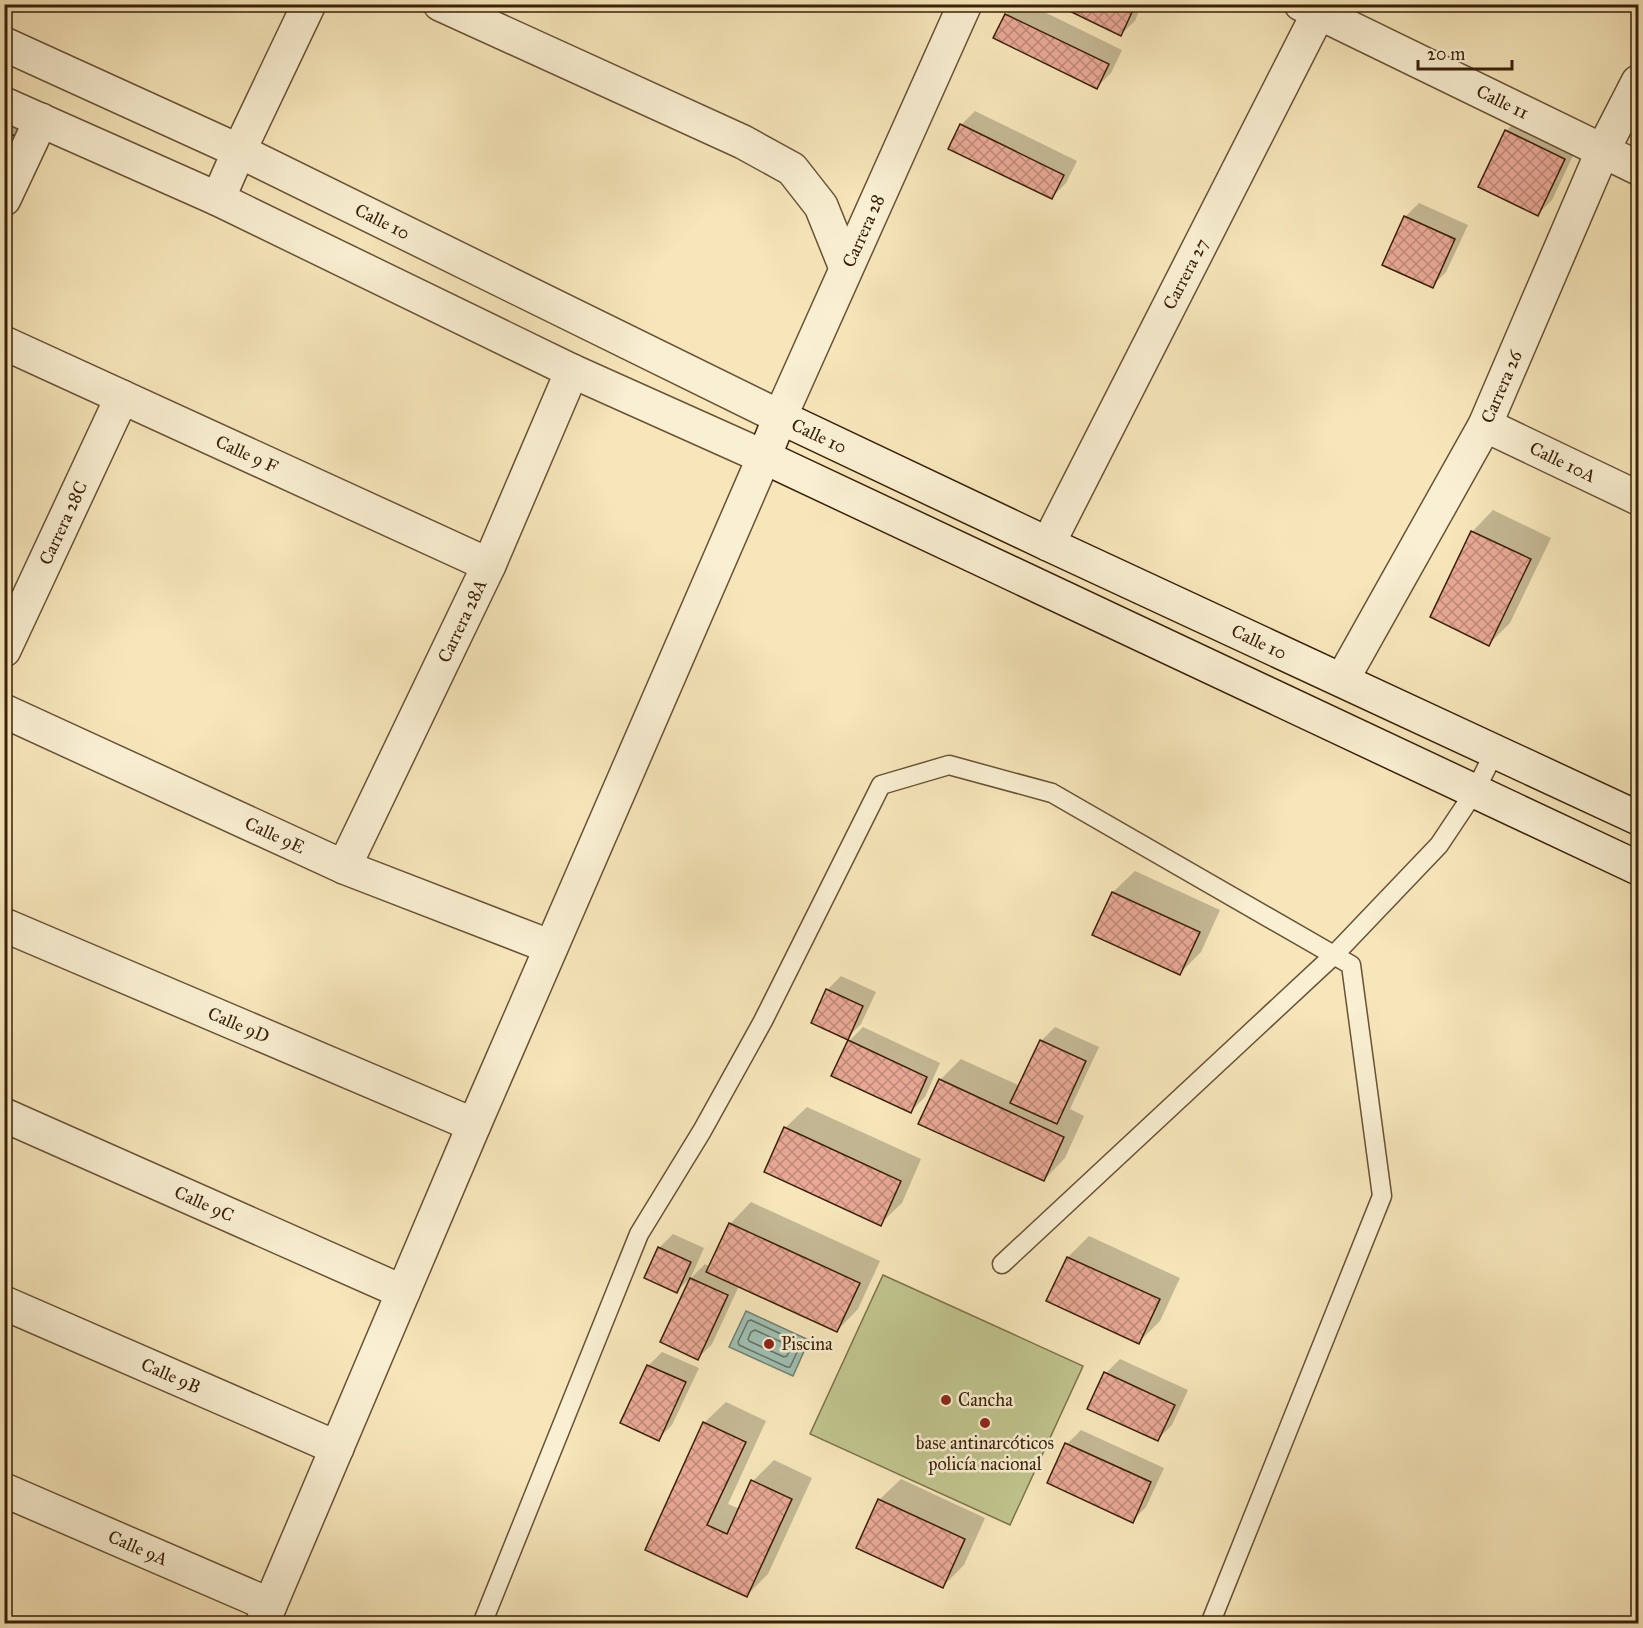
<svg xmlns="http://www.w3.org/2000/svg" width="1643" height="1628" font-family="'IM FELL Great Primer',serif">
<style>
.green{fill:#c0c48d;stroke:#7d724b;stroke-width:1.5}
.water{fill:#9dbfb3;stroke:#757f6f;stroke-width:1.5}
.shadow{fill:#0003}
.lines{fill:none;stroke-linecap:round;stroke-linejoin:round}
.shore{stroke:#6c705e;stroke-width:1.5}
.building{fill:url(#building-cross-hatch);stroke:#3a2009;stroke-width:1.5}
.lane-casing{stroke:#695235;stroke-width:21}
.street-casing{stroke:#695235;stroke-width:36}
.secondary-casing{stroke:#3a2009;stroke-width:36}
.lane{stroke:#f9efd2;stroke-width:18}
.street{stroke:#f9efd2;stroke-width:33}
.secondary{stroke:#f9efd2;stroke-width:33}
.poi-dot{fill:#8f2418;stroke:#f9efd2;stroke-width:2}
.labels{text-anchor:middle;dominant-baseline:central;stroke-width:5;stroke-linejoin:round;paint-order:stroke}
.street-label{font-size:18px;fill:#3a2009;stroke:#f9efd2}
.poi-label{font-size:18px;fill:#3a2009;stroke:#f9efd2;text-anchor:start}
</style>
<defs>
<pattern id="building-cross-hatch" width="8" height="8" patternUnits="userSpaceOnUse" patternTransform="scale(1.5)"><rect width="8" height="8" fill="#e9a996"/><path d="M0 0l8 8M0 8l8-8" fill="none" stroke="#be8979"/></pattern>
</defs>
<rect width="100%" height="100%" fill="#f6e6ba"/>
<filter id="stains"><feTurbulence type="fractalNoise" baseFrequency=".00333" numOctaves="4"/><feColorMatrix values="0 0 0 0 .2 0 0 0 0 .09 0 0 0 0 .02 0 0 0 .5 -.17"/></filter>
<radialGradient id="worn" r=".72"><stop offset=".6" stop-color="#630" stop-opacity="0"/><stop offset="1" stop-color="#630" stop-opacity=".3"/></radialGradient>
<path class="green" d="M883,1275L1083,1366L1010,1525L810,1434Z"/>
<path class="water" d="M746,1311L809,1340L793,1376L729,1347Z"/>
<path class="shadow" d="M1016,4H1028L1122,50L1111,73L1097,87L1006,15Z
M1058,4H1142L1135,21L1120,35Z
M4,111L28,122L4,175Z
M975,111L1077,161L1066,183L1052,197L961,125Z
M1520,117L1578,145L1552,200L1538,214L1506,131Z
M1419,203L1468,225L1446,272L1432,286L1405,217Z
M1493,510L1551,538L1510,623L1489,644L1472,532Z
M1135,871L1220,910L1201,952L1180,973L1094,934L1113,892Z
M841,976L876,992L861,1024L847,1038L827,990Z
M863,1027L940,1063L925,1097L911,1111L849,1041Z
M1055,1027L1099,1047L1070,1109L1084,1116L1065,1158L1044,1180L940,1080L961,1059L1020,1086L1041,1041Z
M807,1107L921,1159L902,1203L880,1224L785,1128Z
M751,1202L880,1261L858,1309L837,1331L739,1286L712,1344L698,1358L691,1278L705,1264L710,1267L730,1224Z
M673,1234L704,1248L691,1277L677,1291L659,1248Z
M1089,1236L1180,1278L1160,1321L1139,1342L1068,1257Z
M662,1352L699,1368L672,1425L658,1439L648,1366Z
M1120,1359L1188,1390L1172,1425L1158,1439L1106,1373Z
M726,1402L766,1421L728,1504L740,1509L753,1481L774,1460L812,1478L768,1574L747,1595L647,1549L704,1423Z
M1081,1430L1164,1468L1146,1507L1132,1521L1049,1482L1067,1444Z
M901,1479L985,1518L964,1565L943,1586L879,1500Z"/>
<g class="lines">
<path class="shore" d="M751,1320L800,1343V1346L790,1367H787L739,1345L738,1342L748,1321Z
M755,1330L790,1346V1349L787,1356L784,1357L749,1341L748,1339L751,1332Z"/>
</g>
<path class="building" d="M1055,4H1117L1132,12L1121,36Z
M1005,14L1109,64L1097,89L993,38Z
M960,124L1064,175L1052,199L948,149Z
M1505,130L1565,159L1538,216L1478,187Z
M4,131L15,136L4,162Z
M1404,216L1455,239L1433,288L1382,265Z
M1471,531L1531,559L1489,646L1430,617Z
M1112,892L1200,932L1180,975L1092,935Z
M826,989L863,1006L848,1040L811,1023Z
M848,1040L927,1077L911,1113L831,1076Z
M1040,1040L1086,1061L1057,1124L1010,1103Z
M939,1079L1064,1137L1044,1181L918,1124Z
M784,1127L901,1181L881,1226L764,1172Z
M729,1223L860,1283L837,1332L706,1272Z
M658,1247L691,1262L677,1293L644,1278Z
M1067,1257L1160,1299L1139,1344L1046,1301Z
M690,1278L728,1295L698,1360L660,1342Z
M647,1365L686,1382L659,1441L620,1423Z
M1104,1372L1175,1405L1158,1441L1087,1409Z
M703,1422L746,1442L707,1525L727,1534L751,1480L792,1499L747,1597L645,1550Z
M1065,1443L1151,1482L1133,1523L1047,1483Z
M878,1499L965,1539L943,1588L856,1548Z"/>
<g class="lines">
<defs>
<path id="lane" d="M1002,1264L1334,955L1439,845L1475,791L1495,751
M482,1624L639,1234L702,1131L763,1021L881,785L949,765L1052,793L1351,965L1382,1196L1210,1624"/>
<g id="street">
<path d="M440,4L743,142L792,169L821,206L846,268"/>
<path id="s1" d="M1301,4L1638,168"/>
<path id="s2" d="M4,44L239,151L780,417L965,4"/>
<path d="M4,104L218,199L572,371L764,457L474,1125L262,1624"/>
<path d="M4,199L41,120"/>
<path d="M218,199L239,151L309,4"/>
<path id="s3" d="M4,343L489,565"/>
<path id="s4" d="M1485,425L1638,498"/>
<path id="s5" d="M1048,544L1323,4"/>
<path id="s6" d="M4,650L122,397"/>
<path id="s7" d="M1342,680L1485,425L1603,150L1638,82"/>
<path id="s8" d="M4,711L344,867L551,947"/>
<path id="s9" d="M344,867L489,565L572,371"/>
<path id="s10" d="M4,925L474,1125"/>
<path id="s11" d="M4,1115L403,1292"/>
<path id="s12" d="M4,1303L337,1448"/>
<path id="s13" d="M4,1490L270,1605"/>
</g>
<path id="secondary" d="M1638,818L1048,544L780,417L764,457L1638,868"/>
</defs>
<use href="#lane" class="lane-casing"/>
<use href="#street" class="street-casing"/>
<use href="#secondary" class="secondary-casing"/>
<use href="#lane" class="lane"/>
<use href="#street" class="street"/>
<use href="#secondary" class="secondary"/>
</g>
<g class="poi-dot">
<circle cx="769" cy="1344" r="6"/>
<circle cx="946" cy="1400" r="6"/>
<circle cx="985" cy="1423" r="6"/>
</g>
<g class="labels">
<g class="street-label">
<text stroke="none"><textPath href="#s1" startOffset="224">Calle 11</textPath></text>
<text stroke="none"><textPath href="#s2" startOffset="418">Calle 10</textPath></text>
<text stroke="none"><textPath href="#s2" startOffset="1065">Carrera 28</textPath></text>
<text stroke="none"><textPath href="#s5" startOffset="303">Carrera 27</textPath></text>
<text stroke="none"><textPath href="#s7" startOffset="334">Carrera 26</textPath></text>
<text transform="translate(819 436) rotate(25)">Calle 10</text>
<text stroke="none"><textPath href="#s3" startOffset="267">Calle 9 F</textPath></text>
<text stroke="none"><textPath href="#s4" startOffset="86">Calle 10A</textPath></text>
<text stroke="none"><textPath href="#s6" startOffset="140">Carrera 28C</textPath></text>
<text stroke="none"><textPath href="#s9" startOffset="273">Carrera 28A</textPath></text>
<text transform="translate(1259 642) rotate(25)">Calle 10</text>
<text stroke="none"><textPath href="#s8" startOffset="298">Calle 9E</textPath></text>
<text stroke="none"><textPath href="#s10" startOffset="255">Calle 9D</textPath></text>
<text stroke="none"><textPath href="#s11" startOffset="219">Calle 9C</textPath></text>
<text stroke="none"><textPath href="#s12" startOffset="182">Calle 9B</textPath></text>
<text stroke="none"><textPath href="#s13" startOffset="146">Calle 9A</textPath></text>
</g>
<g class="poi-label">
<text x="781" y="1344">Piscina</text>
<text x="958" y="1400">Cancha</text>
<text x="985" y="1443" text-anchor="middle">base antinarcóticos<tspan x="985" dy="21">policía nacional</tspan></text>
</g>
</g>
<rect width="1643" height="1628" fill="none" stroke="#f6e6ba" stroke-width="24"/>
<rect x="6" y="6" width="1631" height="1616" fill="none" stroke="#3a2009" stroke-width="3"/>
<rect x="12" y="12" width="1619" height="1604" fill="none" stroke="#3a2009" stroke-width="1.5"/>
<path d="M1418 60v9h94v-9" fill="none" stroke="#3a2009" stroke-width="3"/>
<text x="1427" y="60" font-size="18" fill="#3a2009" stroke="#f9efd2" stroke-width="4.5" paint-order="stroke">20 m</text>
<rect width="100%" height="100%" filter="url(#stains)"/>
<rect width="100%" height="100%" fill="url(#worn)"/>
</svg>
